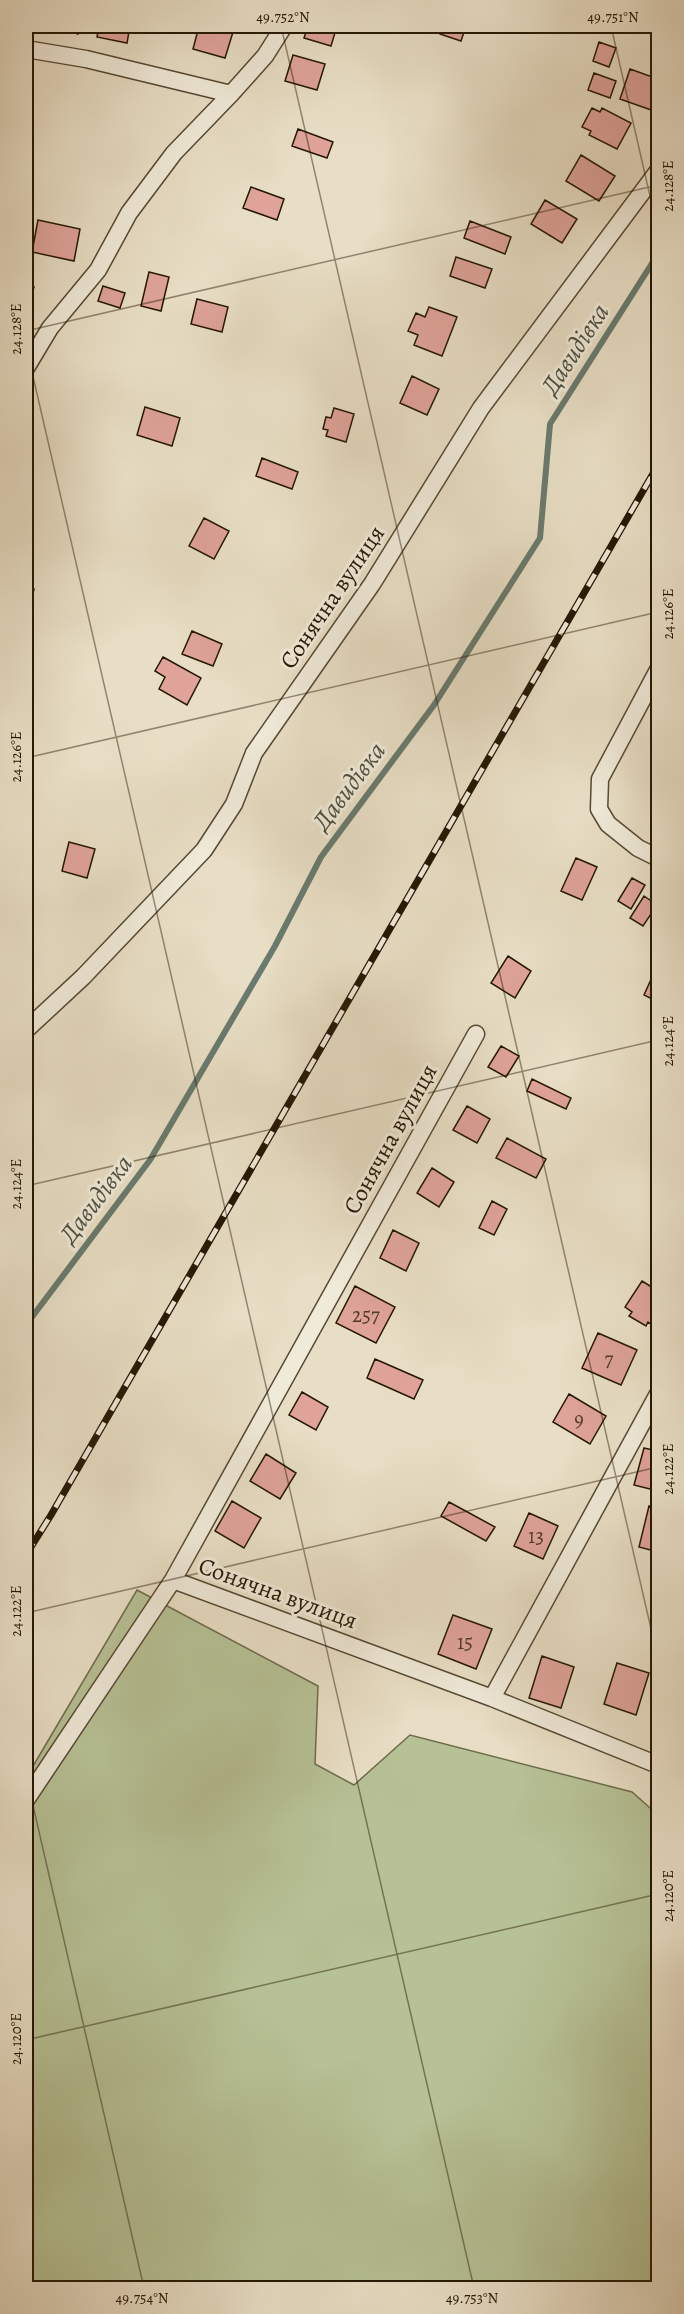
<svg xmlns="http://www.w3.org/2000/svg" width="684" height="2314" font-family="Alegreya,serif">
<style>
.green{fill:#b6c195;stroke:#6e6c4c;stroke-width:1.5}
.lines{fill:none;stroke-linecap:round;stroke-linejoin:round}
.stream{stroke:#697a6e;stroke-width:6}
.building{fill:#dfa399;stroke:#251704;stroke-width:1.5}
.street-casing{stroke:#564934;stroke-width:19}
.street{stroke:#f0ead9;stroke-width:16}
.rail-casing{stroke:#251704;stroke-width:7}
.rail{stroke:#f0ead9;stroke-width:4.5;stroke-dasharray:14;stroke-linecap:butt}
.ticks{fill:none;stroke:#251704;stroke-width:1.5;stroke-opacity:0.45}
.labels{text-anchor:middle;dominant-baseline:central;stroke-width:6;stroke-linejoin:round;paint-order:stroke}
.number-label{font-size:21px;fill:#543a29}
.street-label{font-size:24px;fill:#251704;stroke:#f0ead9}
.water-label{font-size:26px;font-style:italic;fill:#4d5142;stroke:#f0ead9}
.neatline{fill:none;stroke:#251704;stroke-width:2}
.ticks-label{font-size:15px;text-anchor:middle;fill:#251704}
</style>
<rect width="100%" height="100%" fill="#e8dec5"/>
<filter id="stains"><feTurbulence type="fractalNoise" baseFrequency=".00333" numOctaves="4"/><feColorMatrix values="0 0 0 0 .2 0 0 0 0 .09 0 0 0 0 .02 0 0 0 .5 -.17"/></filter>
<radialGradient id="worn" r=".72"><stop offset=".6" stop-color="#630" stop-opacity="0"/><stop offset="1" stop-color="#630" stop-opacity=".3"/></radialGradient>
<path class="green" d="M137,1590L318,1686L315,1764L354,1785L410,1735L632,1792L658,1815V2288H26V1778Z"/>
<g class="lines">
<path class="stream" d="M26,1325L150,1160L275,946L321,857L434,705L540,538L550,424L658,254"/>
</g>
<path class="building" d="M54,26H82L78,34Z
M99,26H130L127,43L97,37Z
M199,26H211L233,32L225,58L193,49Z
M308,26H337L331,46L304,38Z
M443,26H466L461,41L440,34Z
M599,42L616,48L609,67L593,61Z
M293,55L325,64L317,90L285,81Z
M630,69L658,79V98L654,111L620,99Z
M594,73L616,81L610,98L588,90Z
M592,108L600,112L602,108L631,123L617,149L589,135L591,131L582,127Z
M298,129L333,142L327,158L292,146Z
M581,155L615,176L599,201L566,181Z
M251,187L284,199L277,220L243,208Z
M545,200L577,219L562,243L531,224Z
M38,220L80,229L74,261L32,252Z
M470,221L511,237L505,254L464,238Z
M456,257L492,269L485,288L450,276Z
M149,272L169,277L161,311L141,306Z
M26,284L34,287L26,310Z
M103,286L125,293L120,308L98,301Z
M197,299L228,307L222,332L191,324Z
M429,307L457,317L442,356L414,345L418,335L408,331L416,313L425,317Z
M412,376L439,389L427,415L400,403Z
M145,407L180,418L172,446L137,435Z
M334,408L354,414L346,442L326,436L328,430L323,429L326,417L331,418Z
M262,458L298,472L292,489L256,476Z
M204,518L229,531L214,559L189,546Z
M26,587L34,589L29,611L26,610Z
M192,631L222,644L213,666L182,654Z
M163,657L201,678L187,705L159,689L165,677L155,671Z
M69,842L95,849L87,878L62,871Z
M576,858L597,867L582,900L561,891Z
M632,878L645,885L631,909L618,901Z
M644,896L657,905L643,926L630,918Z
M508,956L531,971L515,998L491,983Z
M658,964V1002L644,995Z
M501,1046L519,1056L506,1077L488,1067Z
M532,1079L571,1098L566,1109L527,1091Z
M467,1106L490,1119L477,1143L453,1130Z
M507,1138L546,1159L536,1178L496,1158Z
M432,1168L454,1182L439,1207L417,1193Z
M492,1201L507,1209L494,1235L479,1228Z
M393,1230L419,1243L406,1271L380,1258Z
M642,1281L658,1291V1329L648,1322L646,1326L629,1316L632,1312L625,1307Z
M355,1286L395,1307L376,1343L336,1323Z
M598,1333L637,1350L621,1385L582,1368Z
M375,1359L423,1380L414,1399L367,1378Z
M302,1392L328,1407L316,1430L289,1415Z
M569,1394L606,1416L590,1444L553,1422Z
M644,1448L658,1451V1491L634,1485Z
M266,1454L296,1473L280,1499L250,1481Z
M232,1501L261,1518L244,1548L215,1531Z
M449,1502L495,1527L486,1541L441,1516Z
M649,1506L658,1509V1552L639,1547Z
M529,1513L558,1526L543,1559L514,1546Z
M453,1615L492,1629L476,1669L438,1654Z
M542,1656L574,1667L561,1708L529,1698Z
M617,1663L649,1673L636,1715L604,1704Z"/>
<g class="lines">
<defs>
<path id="street" d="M26,49L86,59L231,94
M26,368L50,328L98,270L129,213L174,153L231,94L265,56L284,26
M658,670L600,779L599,809L608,824L638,848L658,858
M26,1030L83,977L204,850L234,804L254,753L372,584L481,408L658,171
M476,1034L173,1580L492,1698L658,1765
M492,1698L658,1394
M26,1800L173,1580"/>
</defs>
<use href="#street" class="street-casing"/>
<use href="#street" class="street"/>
<defs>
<path id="rail" d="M26,1555L51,1515L658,465"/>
</defs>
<use href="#rail" class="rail-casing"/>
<use href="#rail" class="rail"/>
</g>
<path class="ticks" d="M281,26L658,1659M611,26L658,231M26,331L658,185M26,346L474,2288M26,758L658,612M26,1186L658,1040M26,1613L658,1467M26,1775L144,2288M26,2040L658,1894"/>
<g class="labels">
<g class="number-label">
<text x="366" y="1315">257</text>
<text x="609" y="1359">7</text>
<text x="579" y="1419">9</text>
<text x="536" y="1536">13</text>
<text x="465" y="1642">15</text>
</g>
<g class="street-label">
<text transform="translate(332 597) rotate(-56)">Сонячна вулиця</text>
<text transform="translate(390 1139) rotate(-61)">Сонячна вулиця</text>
<text transform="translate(278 1593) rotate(20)">Сонячна вулиця</text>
</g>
<g class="water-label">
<text transform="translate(575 349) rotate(-57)">Давидівка</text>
<text transform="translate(349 786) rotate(-53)">Давидівка</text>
<text transform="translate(96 1199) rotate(-53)">Давидівка</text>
</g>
</g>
<rect width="684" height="2314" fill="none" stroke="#e8dec5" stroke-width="66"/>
<rect x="33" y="33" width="618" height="2248" class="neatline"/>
<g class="ticks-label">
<text x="283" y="22">49.752°N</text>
<text x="613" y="22">49.751°N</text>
<text transform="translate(668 186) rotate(-90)" y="5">24.128°E</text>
<text transform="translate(16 329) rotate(-90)" y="5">24.128°E</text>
<text transform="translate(668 614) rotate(-90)" y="5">24.126°E</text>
<text transform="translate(16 757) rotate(-90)" y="5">24.126°E</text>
<text transform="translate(668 1041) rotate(-90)" y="5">24.124°E</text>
<text transform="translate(16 1184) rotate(-90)" y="5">24.124°E</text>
<text transform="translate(668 1469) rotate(-90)" y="5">24.122°E</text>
<text transform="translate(16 1611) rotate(-90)" y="5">24.122°E</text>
<text transform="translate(668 1896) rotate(-90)" y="5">24.120°E</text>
<text transform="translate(16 2039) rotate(-90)" y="5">24.120°E</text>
<text x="142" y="2303">49.754°N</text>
<text x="472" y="2303">49.753°N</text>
</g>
<rect width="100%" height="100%" filter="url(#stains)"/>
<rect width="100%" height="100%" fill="url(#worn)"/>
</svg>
